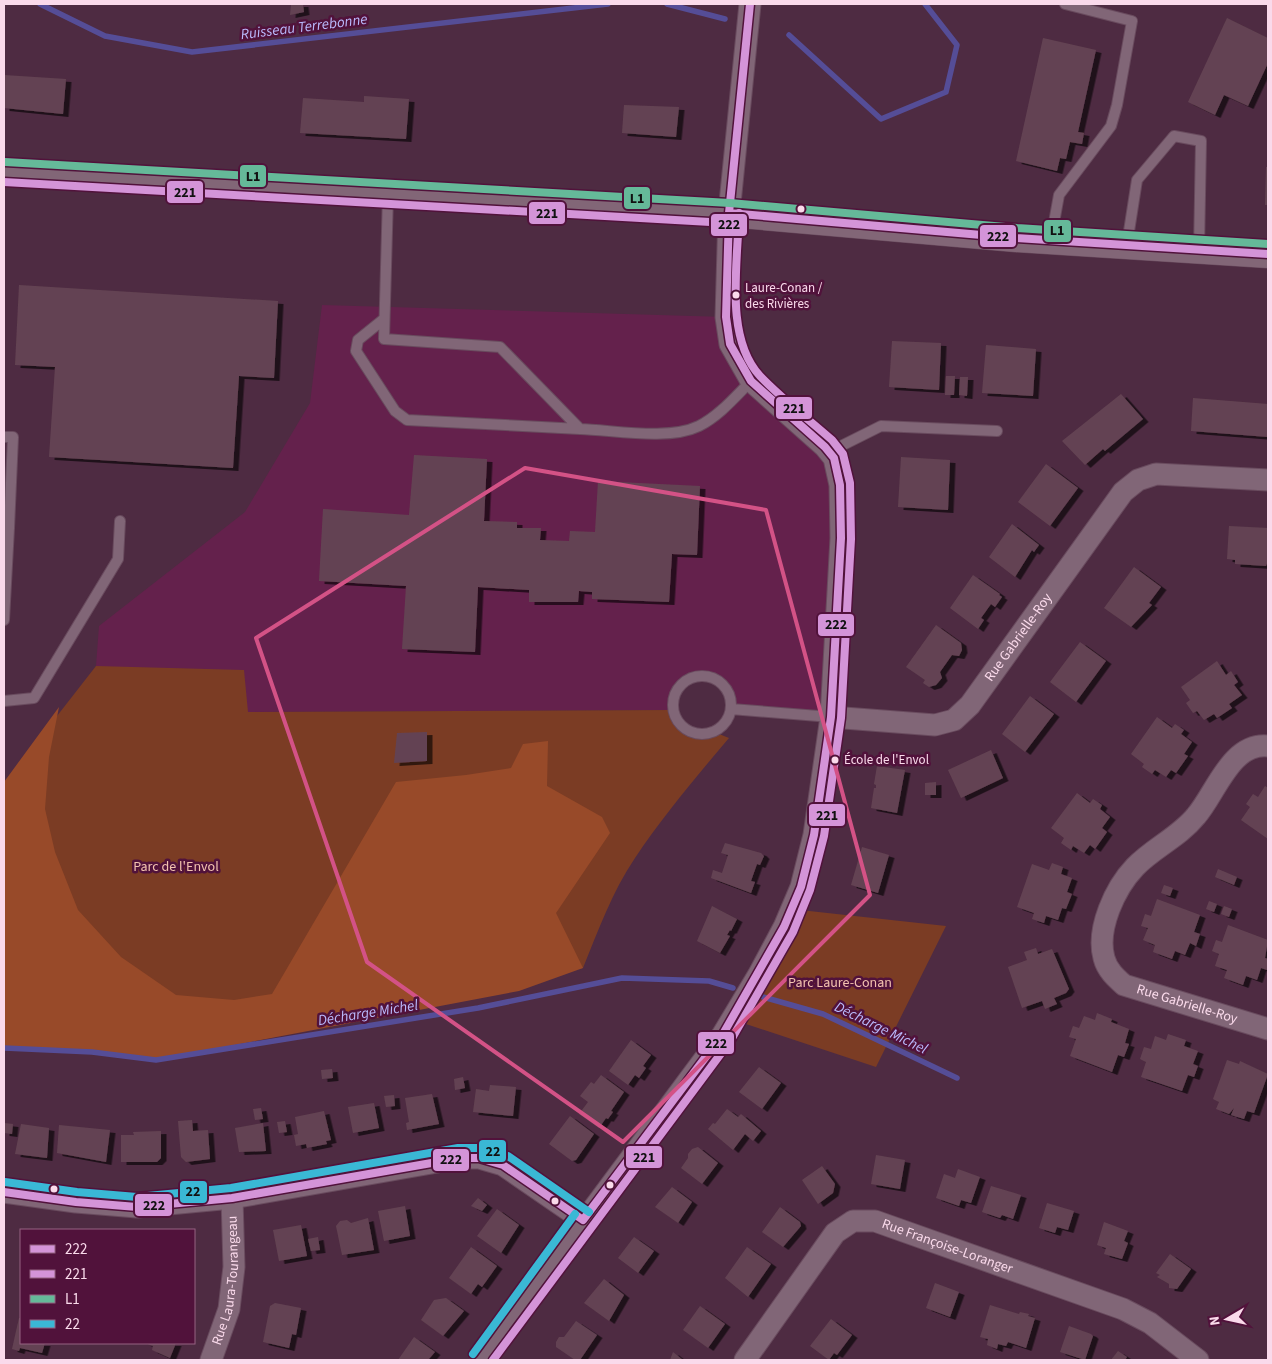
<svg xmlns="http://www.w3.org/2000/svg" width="1272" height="1364" font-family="'Source Sans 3',sans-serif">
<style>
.built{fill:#64214c}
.green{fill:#7b3c24}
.forest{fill:#984a29}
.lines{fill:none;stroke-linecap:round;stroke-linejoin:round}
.stream{stroke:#554d97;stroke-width:5.5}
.building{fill:#634352;filter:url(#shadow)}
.service-casing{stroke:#694b5e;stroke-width:12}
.minor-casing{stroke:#694b5e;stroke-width:23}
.primary-casing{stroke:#694b5e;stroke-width:29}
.service{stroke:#816677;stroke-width:10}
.minor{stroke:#816677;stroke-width:21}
.primary{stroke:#826677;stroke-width:28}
.bus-1-casing{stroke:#51123b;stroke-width:11}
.bus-2-casing{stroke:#51123b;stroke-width:11}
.bus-3-casing{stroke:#51123b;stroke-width:11}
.bus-4-casing{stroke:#51123b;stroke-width:11}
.bus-1{stroke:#d494d8;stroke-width:8}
.bus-2{stroke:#d494d8;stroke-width:8}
.bus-3{stroke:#65b999;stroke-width:8}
.bus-4{stroke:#3ab8d5;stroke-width:8}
.marked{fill:none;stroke:#d35286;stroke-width:4;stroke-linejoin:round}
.bus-dot{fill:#fadaeb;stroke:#51123b;stroke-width:2}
.labels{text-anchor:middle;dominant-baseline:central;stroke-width:5;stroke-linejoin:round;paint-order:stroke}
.bus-label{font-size:13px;fill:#fadaeb;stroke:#51123b;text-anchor:start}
.street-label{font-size:14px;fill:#fadaeb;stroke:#51123b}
.park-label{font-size:14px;fill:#f3c3af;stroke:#51123b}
.water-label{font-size:15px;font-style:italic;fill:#babafc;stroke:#51123b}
.line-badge{stroke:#51123b;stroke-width:2}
.pale-badge-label{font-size:14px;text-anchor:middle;font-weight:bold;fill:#111}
</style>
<defs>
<filter id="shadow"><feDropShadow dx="5.5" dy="3" stdDeviation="0" flood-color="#0009"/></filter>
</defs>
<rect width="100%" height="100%" fill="#4e2b42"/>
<path class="built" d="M322,305L726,317L734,352L825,447L840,485L831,717L731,709L729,694L725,687L714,678L702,675L688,679L681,683L674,696L673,710L247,712L96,666L99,626L245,512L310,403Z"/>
<path class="green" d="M96,666L244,670L248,712L673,710L678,722L686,729L699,734L714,732L729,738C696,777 663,816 635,858C612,892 598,931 583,968L211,1035L144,1041L4,784Z
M791,909L946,926L876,1067L731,1019Z"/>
<path class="forest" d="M59,707L49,757L45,809L55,852L78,910L121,957L176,995L234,1000L272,994L396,782L466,775L511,768L523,744L548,741L547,786L602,817L610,833L556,913L583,968L519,991L156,1060L67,1049L4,1047V782Z"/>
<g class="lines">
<path class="stream" d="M40,4L105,36L192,52L608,4
M667,4L725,19
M789,35L881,119L946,92L957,45L925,4
M763,997L823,1014L957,1078
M4,1048L92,1052L156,1060L478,1008L622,978L709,981L733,988"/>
</g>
<path class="building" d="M291,4H303L304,12L290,15Z
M1227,18L1268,38V63L1248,106L1224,95L1215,115L1188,102Z
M1043,38L1096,50L1078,132L1084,133L1082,144L1070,142L1066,159L1060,158L1057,171L1016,161Z
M4,75L66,79L63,114L4,108Z
M364,96L409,99L406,139L300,133L303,98L364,102Z
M624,105L679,107L676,137L622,133Z
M1266,167H1268V205H1265Z
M19,285L278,301L274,378L239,376L233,468L49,457L55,367L15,365Z
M892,341L941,343L939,390L889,387Z
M986,345L1036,349L1033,396L982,393Z
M946,376H955L954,395H945Z
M960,377H968L967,396L959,395Z
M1121,394L1143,419L1105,451L1103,449L1085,465L1062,441Z
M1193,398L1268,404V437L1191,431Z
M414,455L487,459L484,521L517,522V528H541L540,540L569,541L570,531L595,532L598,481L700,486L697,555L672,554L669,602L592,599V592L579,591L578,602H529V590L478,587L475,652L402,649L406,586L319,581L323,509L409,515Z
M901,457L950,460L948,510L898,507Z
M1046,464L1078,488L1050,526L1018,502Z
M1012,524L1039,545L1034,552L1032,550L1015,577L989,557Z
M1229,526L1268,528V561L1266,566L1235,564V560L1227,559Z
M1134,567L1161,587L1149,603L1152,605L1131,627L1104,608Z
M973,575L1000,594L999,595L1002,597L995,607L991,604L981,618L984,620L978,629L950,608Z
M936,625L961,643L962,650L959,656L952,655L940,672L942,678L936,685L929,687L923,683L925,680L906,667Z
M1080,642L1106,661L1076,702L1050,682Z
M1217,661L1226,675L1231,671L1238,682L1234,685L1242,695L1229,704L1232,708L1217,718L1214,714L1204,720L1197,711L1193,713L1186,703L1190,700L1181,687Z
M1030,696L1054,714L1025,752L1002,734Z
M1157,717L1172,728L1175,724L1184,730L1181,734L1192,742L1184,754L1188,756L1176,773L1171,770L1166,777L1155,770L1152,774L1142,767L1144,764L1131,754Z
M427,732V761L394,763L397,733Z
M991,750L1003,778L961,798L948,770Z
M877,766L905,770L897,813L871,808L874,788H876V785L874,784Z
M936,782V795H925V783Z
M1265,786L1268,788V839L1241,820L1250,807L1246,804L1253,794L1258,797Z
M1077,793L1090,803L1093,799L1102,805L1100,809L1110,817L1102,828L1107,832L1095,849L1090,845L1084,853L1073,846L1071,850L1061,843L1064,838L1051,828Z
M725,843L761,853L764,856L760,865L757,864L751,881L755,882L751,893L711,878L713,870L722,873L728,855L721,853Z
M862,847L889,855L878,893L851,885Z
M1052,863L1063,867L1061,874L1072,878L1067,892L1072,894L1066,909L1062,908L1058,920L1046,916L1044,923L1032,919L1034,913L1017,907L1032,864L1049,870Z
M1218,869L1237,877L1234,885L1215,877Z
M1164,885L1173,888L1170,896L1161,893Z
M1157,899L1200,915L1194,932L1200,934L1196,946L1190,943L1185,955L1175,951L1172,959L1153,952L1155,945L1143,940L1148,928L1141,926L1145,914L1151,916Z
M1209,901L1217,904L1214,912L1206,909Z
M712,906L737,919L731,931L730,930L727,935L730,936L720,953L697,941Z
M1224,906L1232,909L1229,917L1221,914Z
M1228,925L1268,940L1265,958L1268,959V968L1267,970L1261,968L1257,980L1246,976L1243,985L1224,978L1227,970L1215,966L1219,954L1212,951L1216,940L1222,942Z
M1036,948L1038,954L1052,949L1069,989L1066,993L1054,998L1057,1004L1045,1009L1042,1001L1022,1008L1008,967L1027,960L1024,952Z
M1097,1013L1112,1019L1111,1022L1129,1029L1125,1043L1129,1044L1124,1057L1118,1055L1112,1072L1070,1056L1076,1039L1069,1037L1073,1026L1079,1028L1084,1016L1095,1020Z
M1168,1034L1186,1040L1184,1046L1198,1051L1193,1064L1198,1066L1194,1077L1188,1075L1182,1091L1141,1077L1146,1062L1140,1059L1144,1047L1151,1049L1155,1036L1166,1040Z
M631,1040L651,1055L643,1066L646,1068L639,1078L635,1075L628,1085L609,1071Z
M1227,1060L1239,1064L1240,1061L1268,1074L1254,1113L1247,1111L1244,1119L1231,1115L1234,1108L1229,1114L1216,1109L1219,1102L1213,1099Z
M759,1067L781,1083L762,1109L739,1092Z
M332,1069L333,1078L322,1079L321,1070Z
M601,1075L624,1092L611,1111L613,1112L608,1119L606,1118L599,1128L579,1114L588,1102L580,1096L591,1082L594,1084Z
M463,1077L465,1088L455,1090L454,1079Z
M490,1085L516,1087L513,1116L473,1112L476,1089L489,1091Z
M432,1094L439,1124L407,1130L406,1123L409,1122L405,1098Z
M394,1095L395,1106L386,1107L384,1096Z
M374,1103L379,1128L353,1133L348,1107Z
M261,1108L263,1119L255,1120L253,1109Z
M727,1109L738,1117L741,1114L761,1131L753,1141L745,1134L733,1150L708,1129L713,1123L715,1124Z
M324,1111L331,1140L326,1141L327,1144L307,1148L306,1144L296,1146L294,1135L298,1134L295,1117Z
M570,1116L594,1134L576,1160L572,1161L549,1144Z
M192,1120L193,1131L208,1130L210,1159L186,1162L181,1157L178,1121Z
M285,1121L287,1132L279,1133L277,1122Z
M4,1123L13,1124L12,1134L4,1133Z
M263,1123L266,1151L239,1152L235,1128Z
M21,1124L49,1128L47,1158L15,1154Z
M59,1125L110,1130L106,1162L57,1153Z
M161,1131V1158L157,1162H121V1135H134L133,1132Z
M698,1147L718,1163L702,1184L681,1168L688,1158V1154L692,1149Z
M876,1155L905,1160L900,1189L871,1184Z
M822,1166L835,1184L833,1193L818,1204L802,1180Z
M958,1169L980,1177L971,1203L961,1200L959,1206L936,1198L944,1174L955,1178Z
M991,1186L1021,1195L1013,1219L1002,1215L1000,1218L982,1212Z
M672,1187L692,1202L678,1223L655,1207Z
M478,1198L487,1205L482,1211L471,1206Z
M1047,1203L1074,1211L1068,1230L1057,1227L1055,1233L1039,1228Z
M405,1206L410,1236L384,1241L378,1211Z
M780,1207L800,1222L801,1226L783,1247L762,1232Z
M497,1209L519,1225L501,1253L477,1236Z
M368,1218L374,1250L342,1255L336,1226L340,1221L347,1220L351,1223Z
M1104,1222L1128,1231L1124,1241L1128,1243L1122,1259L1104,1254L1106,1248L1097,1245Z
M301,1225L307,1256L279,1261L273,1230Z
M318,1237L320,1250L311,1251L308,1239Z
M634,1237L654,1251L638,1273L618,1258Z
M471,1247L497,1266L482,1287L478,1284L471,1294L449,1278Z
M747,1247L771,1264L748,1297L725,1278Z
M1170,1254L1191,1269L1177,1289L1169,1288V1284L1157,1277L1160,1275L1156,1273Z
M604,1279L624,1295L609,1321L584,1303Z
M935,1283L959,1292L950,1317L926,1308Z
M446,1298L464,1311L443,1336L421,1320L434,1300Z
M275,1303L301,1308L296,1335L292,1334L289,1348L263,1342L270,1306Z
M990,1305L1019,1314L1020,1312L1029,1314L1028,1316L1035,1318L1026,1348L1008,1342L1006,1346L998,1344L997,1349L987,1345L988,1339L980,1337Z
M700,1306L725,1324L708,1348L683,1330Z
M19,1318H21V1343H45L42,1353L20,1348L19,1351L12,1349Z
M831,1319L852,1335L837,1355L834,1353L829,1360L810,1346Z
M576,1321L597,1335L580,1360H575L556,1347V1342L559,1337H564Z
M1069,1326L1091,1334L1093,1336L1085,1360L1060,1352Z
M414,1337L435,1352L428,1360H398Z
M145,1343H176L170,1358L152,1350L153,1346Z
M1118,1351L1127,1357L1125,1360H1111Z
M673,1352L683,1360H670Z"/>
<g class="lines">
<defs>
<path id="service" d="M388,195L384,339L500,347L580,429C614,430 668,441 699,426C719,416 735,397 751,381
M1051,239L1059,195L1111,126L1117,105L1132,21L1065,4
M1127,244L1137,180L1174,136L1201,141L1199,250
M384,319L358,340L356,351L395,411L407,420L580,429
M4,437H13L9,528H4
M829,452L881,426L997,431
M4,620L9,528
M673 705a29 29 0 1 1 58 0a29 29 0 1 1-58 0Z
M4,701L34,698L118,559L120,521
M731,709L831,717"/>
<g id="minor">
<path id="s1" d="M831,717L935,725L954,720L970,705L1123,492L1138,480L1156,474L1268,480"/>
<path id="s2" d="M1268,746C1231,742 1216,793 1196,816C1179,837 1153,848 1135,867C1115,888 1096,929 1104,958C1107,970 1116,978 1124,985L1268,1029"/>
<path d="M4,1192L76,1202L137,1207L232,1198L460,1158H479L503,1165L583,1220"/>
<path id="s3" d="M211,1360L229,1309L234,1267L232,1198"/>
<path d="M481,1360L723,1034L759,974L784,927L801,887L814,835L831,717L841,538L840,485L834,458L825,447L751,381L730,344L726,317L729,213L750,4"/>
<path id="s4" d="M745,1360L835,1233L853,1221H875L1123,1309L1150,1323L1198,1360"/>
</g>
<path id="primary" d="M4,172L729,213L1016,238L1268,254"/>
</defs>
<use href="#service" class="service-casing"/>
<use href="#minor" class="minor-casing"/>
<use href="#primary" class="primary-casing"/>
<use href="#service" class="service"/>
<use href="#minor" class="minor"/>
<use href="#primary" class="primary"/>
<defs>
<path id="bus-1" d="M729,213L1016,238L1268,254
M4,1192L76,1202L137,1207L232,1198L460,1158H479L503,1165L583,1220
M583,1220L723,1034L784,927L801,887L814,835L831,717L841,538L840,485L834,458L825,447L751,381L730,344L726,317L729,213L750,4"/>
<path id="bus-2" d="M4,182L728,223
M493,1360L731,1040L793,932L810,890L824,836L841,718L851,539L850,483L843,454L832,440C808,419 782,399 760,376C724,337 738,263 739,213"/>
<path id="bus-3" d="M5,162L730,203L1017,228L1268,244"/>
<path id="bus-4" d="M5,1182L77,1192L137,1197L231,1188L458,1148H481L508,1156L589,1212
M473,1354L575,1214"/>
</defs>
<use href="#bus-1" class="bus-1-casing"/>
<use href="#bus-2" class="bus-2-casing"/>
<use href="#bus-3" class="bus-3-casing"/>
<use href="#bus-4" class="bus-4-casing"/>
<use href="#bus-1" class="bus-1"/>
<use href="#bus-2" class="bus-2"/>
<use href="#bus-3" class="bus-3"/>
<use href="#bus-4" class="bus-4"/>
</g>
<path class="marked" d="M525,468L766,510L870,895L623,1142L367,962L256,638Z"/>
<g class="bus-dot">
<circle cx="801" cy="209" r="4.5"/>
<circle cx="736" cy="295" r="4.5"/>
<circle cx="835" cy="760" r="4.5"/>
<circle cx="610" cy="1185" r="4.5"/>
<circle cx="54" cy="1189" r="4.5"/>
<circle cx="555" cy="1201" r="4.5"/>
</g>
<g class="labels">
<g class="bus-label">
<text x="745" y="288">Laure-Conan /<tspan x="745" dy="16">des Rivières</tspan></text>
<text x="844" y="760">École de l'Envol</text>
</g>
<g class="street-label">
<text stroke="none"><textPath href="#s1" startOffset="229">Rue Gabrielle-Roy</textPath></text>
<text stroke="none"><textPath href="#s2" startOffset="385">Rue Gabrielle-Roy</textPath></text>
<text stroke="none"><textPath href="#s4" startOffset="276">Rue Françoise-Loranger</textPath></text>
<text stroke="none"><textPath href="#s3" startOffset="82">Rue Laura-Tourangeau</textPath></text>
</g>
<g class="park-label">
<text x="176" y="867">Parc de l'Envol</text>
<text x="840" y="983">Parc Laure-Conan</text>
</g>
<g class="water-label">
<text transform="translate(304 27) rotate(-7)">Ruisseau Terrebonne</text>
<text transform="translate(368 1013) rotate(-9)">Décharge Michel</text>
<text transform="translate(881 1028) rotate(26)">Décharge Michel</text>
</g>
</g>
<g class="line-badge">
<rect x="239" y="164" width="28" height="24" rx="5" fill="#65b999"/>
<rect x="166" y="180" width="38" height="24" rx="5" fill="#d494d8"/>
<rect x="623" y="186" width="28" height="24" rx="5" fill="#65b999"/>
<rect x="528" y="201" width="38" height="24" rx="5" fill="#d494d8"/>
<rect x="710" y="213" width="38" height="24" rx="5" fill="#d494d8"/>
<rect x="1043" y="219" width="29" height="24" rx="5" fill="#65b999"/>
<rect x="979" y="224" width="38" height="24" rx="5" fill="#d494d8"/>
<rect x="775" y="396" width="38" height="24" rx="5" fill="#d494d8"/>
<rect x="817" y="613" width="38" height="24" rx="5" fill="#d494d8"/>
<rect x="808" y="803" width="38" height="24" rx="5" fill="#d494d8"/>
<rect x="697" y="1031" width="38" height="24" rx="5" fill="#d494d8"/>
<rect x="478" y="1139" width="29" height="24" rx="5" fill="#3ab8d5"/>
<rect x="625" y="1145" width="38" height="24" rx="5" fill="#d494d8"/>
<rect x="432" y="1148" width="38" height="24" rx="5" fill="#d494d8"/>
<rect x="179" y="1180" width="29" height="24" rx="5" fill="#3ab8d5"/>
<rect x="134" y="1193" width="39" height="24" rx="5" fill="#d494d8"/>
</g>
<g class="pale-badge-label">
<text x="253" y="181">L1</text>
<text x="185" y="197">221</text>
<text x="637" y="203">L1</text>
<text x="547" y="218">221</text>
<text x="729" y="229">222</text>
<text x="1057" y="235">L1</text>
<text x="998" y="241">222</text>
<text x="794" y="413">221</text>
<text x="836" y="629">222</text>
<text x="827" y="820">221</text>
<text x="716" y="1048">222</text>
<text x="493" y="1156">22</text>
<text x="644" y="1162">221</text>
<text x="451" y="1164">222</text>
<text x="193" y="1196">22</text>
<text x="154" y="1210">222</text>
</g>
<rect width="1272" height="1364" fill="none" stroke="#fadaeb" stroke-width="10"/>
<rect x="20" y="1229" width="175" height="115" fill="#51123b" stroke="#956281"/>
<rect x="30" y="1245" width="25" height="8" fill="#d494d8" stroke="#956281"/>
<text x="65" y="1254" font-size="15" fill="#fadaeb">222</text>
<rect x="30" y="1270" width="25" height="8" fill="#d494d8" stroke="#956281"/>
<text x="65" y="1279" font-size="15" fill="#fadaeb">221</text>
<rect x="30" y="1295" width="25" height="8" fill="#65b999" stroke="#956281"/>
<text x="65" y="1304" font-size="15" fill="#fadaeb">L1</text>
<rect x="30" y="1320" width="25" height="8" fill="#3ab8d5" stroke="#956281"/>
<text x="65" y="1329" font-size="15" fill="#fadaeb">22</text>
<g transform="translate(1227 1319) rotate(261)" stroke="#51123b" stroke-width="4" paint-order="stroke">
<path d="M0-4L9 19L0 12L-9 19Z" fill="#fadaeb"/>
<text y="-8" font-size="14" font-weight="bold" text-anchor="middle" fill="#fadaeb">N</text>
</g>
</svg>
